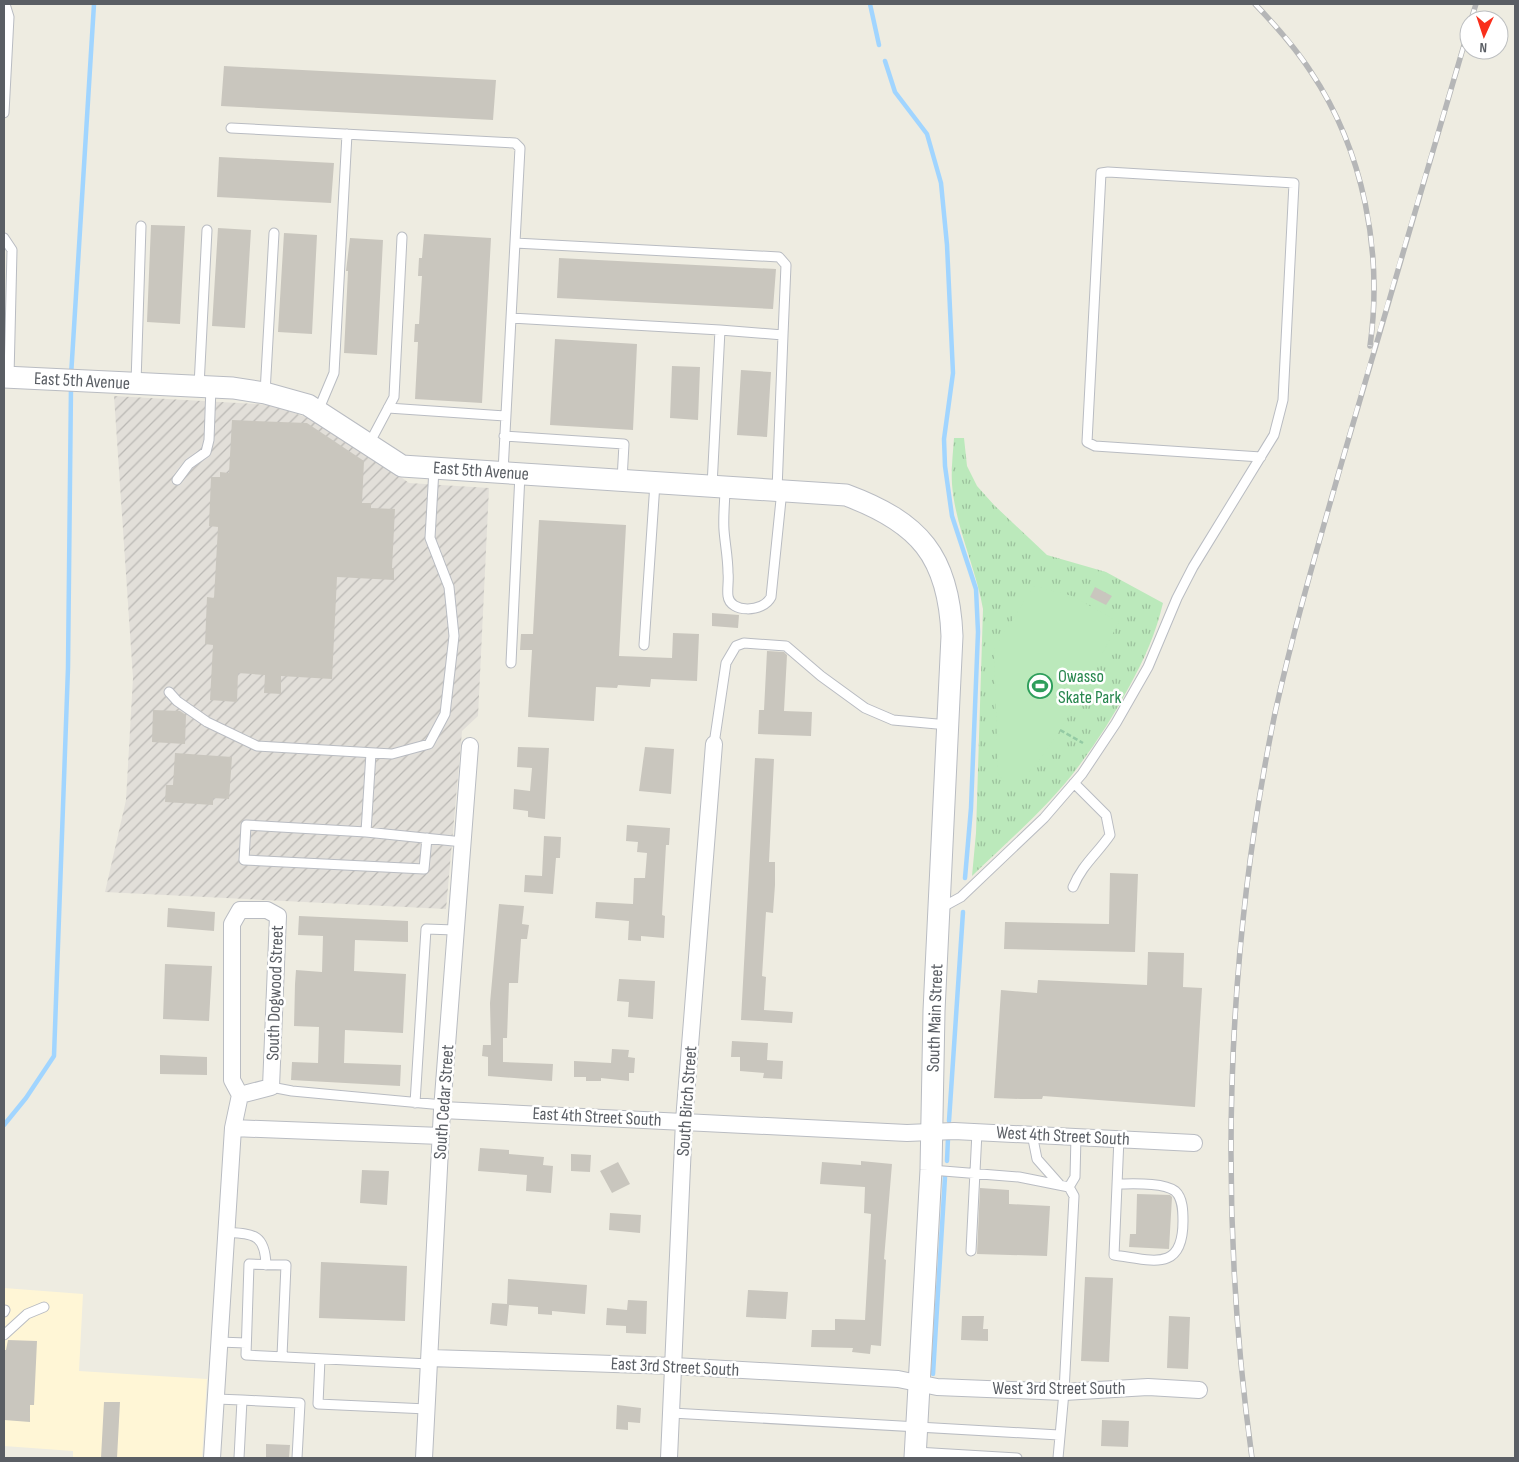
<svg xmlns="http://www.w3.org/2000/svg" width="1519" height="1462" font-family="'Sofia Sans Condensed',sans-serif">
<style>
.commercial{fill:#fff6d6}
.industrial{fill:url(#industrial-furrows)}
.grass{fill:url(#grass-tufts)}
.pitch{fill:#bbe9bb}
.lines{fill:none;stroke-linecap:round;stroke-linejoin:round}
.stream{stroke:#a1d5ff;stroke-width:4.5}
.building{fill:#c9c6be}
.service-casing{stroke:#b9bcc2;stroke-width:11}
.minor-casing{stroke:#b9bcc2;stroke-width:18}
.tertiary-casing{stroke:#b9bcc2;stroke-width:23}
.path{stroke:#94caa4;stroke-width:2.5;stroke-dasharray:5 2.5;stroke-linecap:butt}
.service{stroke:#fff;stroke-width:9}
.minor{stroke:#fff;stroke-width:16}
.tertiary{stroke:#fff;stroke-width:21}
.rail-casing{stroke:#b5b6b7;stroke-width:5.5}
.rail{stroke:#fff;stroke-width:4;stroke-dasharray:11;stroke-linecap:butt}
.labels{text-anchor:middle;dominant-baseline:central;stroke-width:5;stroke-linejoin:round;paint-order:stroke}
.street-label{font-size:18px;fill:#5a5e64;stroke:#fff}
.leisure-label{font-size:18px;fill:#27864d;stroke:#fff;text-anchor:start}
</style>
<defs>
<pattern id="industrial-furrows" width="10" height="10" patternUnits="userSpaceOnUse" patternTransform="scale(1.25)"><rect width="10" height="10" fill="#e2dfd9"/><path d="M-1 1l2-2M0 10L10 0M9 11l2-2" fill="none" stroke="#bab8b4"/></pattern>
<pattern id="grass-tufts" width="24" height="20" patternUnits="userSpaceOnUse" patternTransform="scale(1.25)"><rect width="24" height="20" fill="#bbe9bb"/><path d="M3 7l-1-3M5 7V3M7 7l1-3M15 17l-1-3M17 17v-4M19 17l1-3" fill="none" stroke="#9bc09c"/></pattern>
</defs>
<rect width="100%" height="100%" fill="#eeece1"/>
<path class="commercial" d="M4,1288L83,1294L79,1371L207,1379L202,1458H73V1451L4,1446Z"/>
<path class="industrial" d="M114,396L272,405L311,419L382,463L409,483L489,488L478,716L462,731L446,909L105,892L126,800L133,678Z"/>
<path class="grass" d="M954,438H964L967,466L977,486L994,505L1047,555L1106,572L1163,603C1156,633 1144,660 1129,687C1114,715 1097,742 1078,767C1048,807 1008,841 972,876L976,833L983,609C976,568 955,526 952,484C951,469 953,453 954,438Z"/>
<path class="pitch" d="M1034,586L1072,596L1119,622C1091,673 1059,747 1016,785H1006L998,773L994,649Z"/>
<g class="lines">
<path class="stream" d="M870,4L879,45
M885,61L895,92L927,134L941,183L947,245L953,373L944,439L945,466L952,516L976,589L978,632L971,808L965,878
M71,376L94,4
M949,1121L963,912
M4,1125L26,1098L54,1056L68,668L71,386
M947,1161L948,1138
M933,1374L945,1177"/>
</g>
<path class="building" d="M224,66L496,80L493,120L221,106Z
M219,157L334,163L331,203L217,197Z
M151,225L185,226L180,324L147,322Z
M218,228L251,230L245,328L212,326Z
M284,233L317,235L312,334L278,332Z
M424,234L491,238L482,403L415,399L418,342H414L415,324H419L422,276H418L419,258H422Z
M350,238L383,240L377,355L344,353L348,271H346Z
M559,258L776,269L773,309L557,298Z
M555,339L637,344L633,430L550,425Z
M672,366L700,367L698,420L670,418Z
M741,370L771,372L767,437L737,435Z
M232,420L307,423L364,461L362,503H371V508L395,509L392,568H394V580L337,577L332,679L281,676V694L264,693L265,675L238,673L237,702L210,700L213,645L205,644L207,597L214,598L218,527L209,526L211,477H220V472L229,473Z
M539,520L626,525L619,656L672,658L673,633L699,634L697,681L651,679L650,687L618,685L617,688L596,687L594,721L528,717L532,650H520L521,634H533Z
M1095,587L1112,596L1106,605L1090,597Z
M712,613L739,615L738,628L712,626Z
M767,651L784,652L787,655L784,711L812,712L811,736L758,734L759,710H764Z
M153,710L180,711L186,715L185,744L152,742Z
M518,747L549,748L545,819L528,817V811L513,809L514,789L530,791L532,768L517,767Z
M645,747L674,749L671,794L639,791Z
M175,753L232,757L229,799L213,798V805L165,802L166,785H173Z
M755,758L774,759L769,862H775V885L773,913L766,912L762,976L766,977L764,1010L793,1012L792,1023L741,1020Z
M627,825L670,828L669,845H666L662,915L665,916L664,938L641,936V941L628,940L629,921L595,918L596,902L633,904L634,878H645L647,853L637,852L638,842L626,841Z
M544,836L561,837L560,858H556L553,894L524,892L525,875L542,876Z
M1110,873L1138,874L1135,952L1004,949L1005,922L1109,924Z
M499,904L524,906L522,924L529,925L527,939H521L518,983H509L507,1038H503V1062L553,1064L552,1081L488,1076V1057L482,1056L483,1045H491L490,1003Z
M168,908L215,912L214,931L167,927Z
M299,916L408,921V942L355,940L354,971L406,974L403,1033L345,1030L344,1063L401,1065L400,1086L291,1080L292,1062L318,1063L319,1027L294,1026L295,984L296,970L322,972L323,936L298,935Z
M1148,952L1184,953L1183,987L1202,988L1195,1107L1043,1096L1042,1099H1021L994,1098L1001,990L1037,993L1038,980L1147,985Z
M165,964L212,966L209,1021L163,1019Z
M619,979L655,981L653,1019L628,1017L629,1002L617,1001Z
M732,1041L768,1043L767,1060L783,1061L782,1079L763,1078L764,1073L740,1071V1057H731Z
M612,1049L629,1050L628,1057L635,1058L634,1073H629V1081L601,1078V1081H586V1077H574V1061L611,1063Z
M160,1055L207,1057V1075L160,1074Z
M480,1148L509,1150V1154L544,1157L543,1165L553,1166L551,1193L526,1191L527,1175L478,1171Z
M571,1154L591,1155L590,1172L571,1171Z
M861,1161L892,1164L884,1259L886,1260L881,1346L871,1345L870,1354L852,1352L853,1348L811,1347L812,1330H835V1319L865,1320L871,1214L864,1213L865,1187L820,1184L822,1162L861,1165Z
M618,1162L630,1184L612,1193L600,1171Z
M362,1170L389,1171L387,1205L360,1203Z
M980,1188L1009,1190V1204L1050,1206L1047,1256L977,1254Z
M1137,1194L1170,1195L1172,1197L1169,1249L1129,1247L1130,1234H1136Z
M610,1213L641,1215L640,1233L609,1230Z
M321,1262L407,1266L405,1321L319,1318Z
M1085,1277L1113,1278L1109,1362L1081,1361Z
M508,1279L587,1285L585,1314L552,1311V1315L538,1314V1307L509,1305L507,1326L490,1324L492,1303L507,1304Z
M748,1290L788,1292L786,1319L746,1317Z
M628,1300L647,1301L646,1334L626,1333V1326L606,1325L607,1308L627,1310Z
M962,1316H984L983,1329H988V1341L961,1340Z
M1169,1316L1190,1317L1188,1369L1167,1368Z
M8,1340L37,1341L34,1405H30V1422L4,1420V1350H6Z
M104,1402H120L117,1458H101Z
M617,1405L641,1408L640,1423L628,1422V1430L616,1429Z
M1102,1420L1129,1421L1128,1447L1101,1446Z
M266,1444L290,1445L289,1458H266Z"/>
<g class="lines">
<defs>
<path id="service" d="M4,113L9,17L5,4
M231,128L515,143L520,148L511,318
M4,238L12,250L9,377
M515,243L779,257L786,265L783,335
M720,330L783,335L777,490
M136,383L141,226
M199,386L207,230
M265,393L274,233
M388,408L505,416
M318,411L334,373L347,134
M504,436L624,444L622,480
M369,444L394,397L402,237
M503,472L511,318L720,330L712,486
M177,480L189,464L206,452L209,440L211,387
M725,487C725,501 723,516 724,530C725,544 728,558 728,573C729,580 727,589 728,596C730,613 763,613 771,597L782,490
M644,645L655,483
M511,663L520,474
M169,692L177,701L207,722L257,746L392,754L429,744L445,714L454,636L449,587L430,538L434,469
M714,744L726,663L736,646L744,643L786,646L821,676L865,708L893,720L948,725
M366,832L371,753
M427,838L424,869L244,860L246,825L366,832L463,842
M1073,887C1082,865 1097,854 1110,835L1106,815L1074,783
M939,909L961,897L1044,818L1082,774L1116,723L1148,667L1177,598L1193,567L1274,435L1283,400L1294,183L1108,172L1101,173L1087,442L1095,446L1261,457
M271,1087L292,1091L443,1105
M415,1103L426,929L455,930
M1032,1134L1037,1159L1060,1185
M931,1170L1019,1177L1069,1187L1074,1196L1064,1392L1058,1458
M1117,1184C1132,1184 1163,1182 1175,1191C1183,1198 1183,1212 1183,1221C1183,1273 1152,1260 1114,1255L1119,1138
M1069,1187L1075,1177L1076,1136
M226,1232C254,1234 265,1234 266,1265
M971,1251L977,1132
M4,1312L5,1310
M4,1335L27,1314L44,1307
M219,1342L246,1343
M282,1356L286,1265L249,1264L246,1355L429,1364
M320,1359L318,1404L427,1409
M216,1399L242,1400L239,1458
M242,1400L300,1403L297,1458
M672,1413L1059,1435
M916,1452L1017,1458"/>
<path id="minor" d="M442,1110L907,1133L954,1131L1194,1143
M233,1128L441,1136
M430,1358L674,1366L898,1379L937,1387L1064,1392L1148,1387L1199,1390
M212,1458L233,1128L240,1095L232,1080V924L240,910H267L278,916L271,1087L240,1095
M424,1458L442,1110L470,746
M669,1458L684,1121L714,744"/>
<path id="tertiary" d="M4,377L233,388L265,393L308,405L402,466L846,495C919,522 949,556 952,636L934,1011L931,1170L915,1458"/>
</defs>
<use href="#service" class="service-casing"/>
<use href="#minor" class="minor-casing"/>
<use href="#tertiary" class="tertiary-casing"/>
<path class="path" d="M1060,730L1083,743"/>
<use href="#service" class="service"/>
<use href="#minor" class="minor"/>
<use href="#tertiary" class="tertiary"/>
<defs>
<path id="rail" d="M1255,4C1275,25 1295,47 1311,72C1364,151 1383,253 1370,346
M1471,20L1476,4
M1252,1458C1218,1212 1225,956 1275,713C1294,627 1319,542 1343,458C1384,314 1427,171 1469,28"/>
</defs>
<use href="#rail" class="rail-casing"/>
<use href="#rail" class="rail"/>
</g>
<defs>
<symbol id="stadium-ring" viewBox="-11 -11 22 22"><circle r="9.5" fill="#fff" stroke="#2e9e5b" stroke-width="1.5"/><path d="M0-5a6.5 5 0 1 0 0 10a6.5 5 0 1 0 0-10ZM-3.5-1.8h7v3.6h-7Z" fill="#2e9e5b"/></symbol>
</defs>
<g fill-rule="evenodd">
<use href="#stadium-ring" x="1026" y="672" width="28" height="28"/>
</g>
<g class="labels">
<g class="street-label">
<text transform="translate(82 381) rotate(3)">East 5th Avenue</text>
<text transform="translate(481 471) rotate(4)">East 5th Avenue</text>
<text transform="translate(275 993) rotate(-88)">South Dogwood Street</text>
<text transform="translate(935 1018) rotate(-88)">South Main Street</text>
<text transform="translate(687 1101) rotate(-86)">South Birch Street</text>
<text transform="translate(444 1102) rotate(-86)">South Cedar Street</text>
<text transform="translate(597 1117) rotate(3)">East 4th Street South</text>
<text transform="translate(1063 1136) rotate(3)">West 4th Street South</text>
<text transform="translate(675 1367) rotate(3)">East 3rd Street South</text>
<text x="1059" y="1388">West 3rd Street South</text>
</g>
<g class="leisure-label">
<text x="1058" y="676">Owasso<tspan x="1058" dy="21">Skate Park</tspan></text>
</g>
</g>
<rect width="1519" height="1462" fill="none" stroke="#5a5e64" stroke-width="10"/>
<g transform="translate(1484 35) rotate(183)"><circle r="24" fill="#ffffff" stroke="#bdbfc1"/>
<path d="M0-4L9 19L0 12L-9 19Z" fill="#f92f1c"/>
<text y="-8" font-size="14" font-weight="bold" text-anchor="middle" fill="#5a5e64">N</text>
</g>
</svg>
